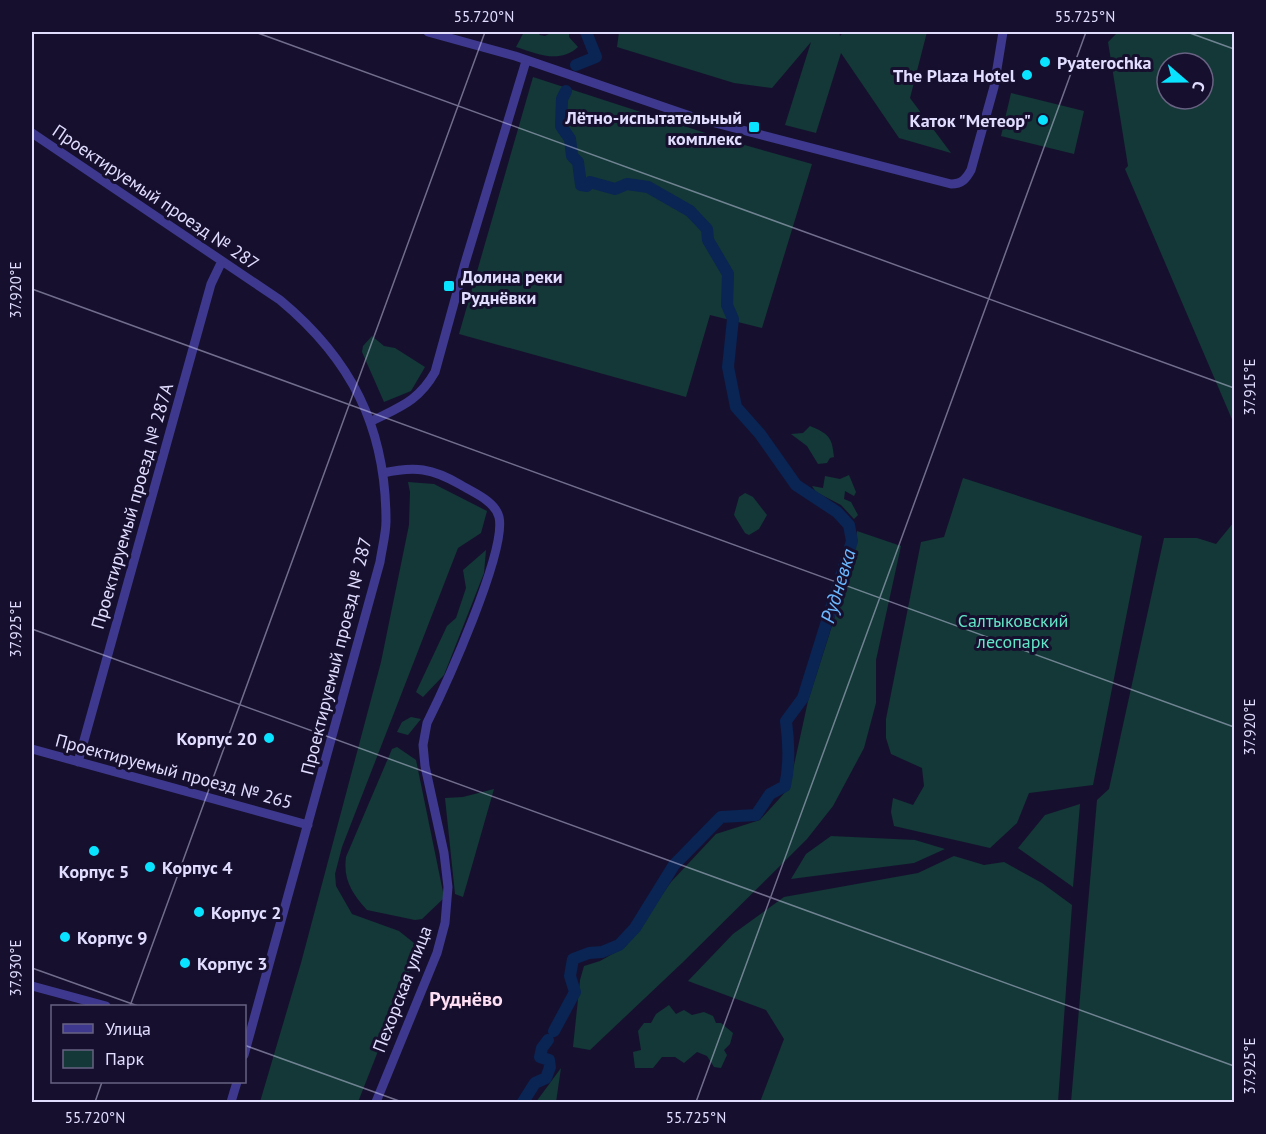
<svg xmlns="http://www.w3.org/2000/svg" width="1266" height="1134" font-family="'PT Sans',sans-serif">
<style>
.green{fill:#133837;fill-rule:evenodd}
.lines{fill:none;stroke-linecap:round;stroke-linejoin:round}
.river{stroke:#0a2453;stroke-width:12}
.minor{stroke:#3e398f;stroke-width:9}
.ticks{fill:none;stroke:#e1ddff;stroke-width:1.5;stroke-opacity:0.45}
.poi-dot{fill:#09e3ff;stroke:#16102e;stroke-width:2}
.labels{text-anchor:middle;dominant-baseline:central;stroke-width:6;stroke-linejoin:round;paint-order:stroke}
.poi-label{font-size:18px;font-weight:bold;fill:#e1ddff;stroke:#16102e;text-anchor:start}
.street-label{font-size:18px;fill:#e1ddff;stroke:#16102e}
.park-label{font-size:18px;fill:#61e7c7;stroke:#16102e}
.water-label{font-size:20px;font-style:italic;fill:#6bb8ff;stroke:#16102e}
.neighbourhood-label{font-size:20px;font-weight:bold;fill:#ffdff3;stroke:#16102e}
.neatline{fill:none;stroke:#e1ddff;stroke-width:2}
.ticks-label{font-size:15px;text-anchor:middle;fill:#e1ddff}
</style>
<rect width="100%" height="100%" fill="#16102e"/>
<path class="green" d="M524,32H537L540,35L545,36L553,32H569V37L578,47C559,64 538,54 516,47Z
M619,32H839L840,36L844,32H927L910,98L951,153L899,138L841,53L816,133L785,125L811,42L772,88L734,83L617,47Z
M1118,32H1234V424L1125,169L1128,166L1108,42ZM1167,63H1203V99H1167Z
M533,77L727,140L812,164L762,328L710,315L686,397L459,334Z
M1011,93L1084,111L1074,154L1001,136Z
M372,336L384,346L395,348L425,367L411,391L384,402L362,352L363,346Z
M810,426C829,434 832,437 834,457L830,458L827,463L818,464L807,446L791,434L803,433Z
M849,475L856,492L854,496L845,491L844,499L851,502L858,515L854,519L841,505L816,492L812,486L823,488L825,476L840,479Z
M963,478L1142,536L1093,785L1029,793L1017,823L990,848L894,826L891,812L893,798L913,805L924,786L922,768L891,754L886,738V719L921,542L944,537Z
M408,482L434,484L487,511L481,533L458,548L342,847L335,874L336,886L352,914L399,931L419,947L358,1102H260L301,963L381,662L409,525L410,492Z
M745,493L753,497L767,515L759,529L749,535L745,533L734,515L739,497Z
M1234,522V1102H1071L1097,800L1109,789L1164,538H1197L1216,544Z
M857,531L901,546L876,660V703L864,748L833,806L807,839L682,963L590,1050L573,1047L580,980L584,966L600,961L625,947L671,882L716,834L760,820L789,788L808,701L851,566Z
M486,550L484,573L444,675L423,697L416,692L447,626L456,618L466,588L463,570Z
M411,717L421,719L408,735L397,732L402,722Z
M397,747L416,760L443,892L444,898L422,919L415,920L367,910C352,893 343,880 346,857L392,749Z
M494,789L463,897L455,894L445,798L463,797Z
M1080,804L1073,887L1018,848L1045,815Z
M831,836L915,840L945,849L914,863L791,879L806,854Z
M954,856L984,865L1004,862L1042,883L1072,905L1058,1102H760L784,1039L766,1010L688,981L733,934L784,897L918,873Z
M669,1005L676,1014L684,1010L692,1015L704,1012L713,1016L716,1023H721L733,1033L730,1044L724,1050L727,1055L721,1068L714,1067L707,1056L697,1052L684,1063L675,1057H662L653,1068H635L633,1052L641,1050L638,1031L644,1023H651L656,1014Z
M561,1068L556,1102H536Z"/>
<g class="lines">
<path class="river" d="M576,65L596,57L586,32
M554,1031L575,992L570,976L573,959L589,953L602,952L619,945L635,928L674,865L721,817L756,815L770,794L785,786C790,764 789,743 786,721L803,698L852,541L849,525L837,512L796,485L760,434L736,407L728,367L733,319L727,305L728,274L708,240L707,229L690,211L648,187L627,184L615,189L590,182L587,186L581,185L578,162L572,156L570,139L561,126L562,99L566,91
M523,1102L535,1083L546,1078L550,1067L549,1060L540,1057L542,1048L548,1040"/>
<path class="minor" d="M428,32L515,56L696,118L951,184C962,184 966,179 971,170L994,87L1003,32
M32,133L280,300C351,359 386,427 386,521C386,534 382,548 380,562L244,1055
M370,422C399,407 418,402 435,372L465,263L526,61
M32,749L308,825
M78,762L211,284L222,261
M32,986L106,1006
M231,1102L237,1082
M376,1102L437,953L445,923L448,887L444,853L425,766L423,745L427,723C445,687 507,551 499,517C495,501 474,493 461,485C432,468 415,466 383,473"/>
</g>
<path class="ticks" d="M255,32L1234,388M1187,32L1234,49M32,289L1234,727M32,629L1234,1066M32,968L138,1006M130,1006L485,32M244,1045L402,1102M95,1102L102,1082M696,1102L1086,32"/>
<g class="poi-dot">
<circle cx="1045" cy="62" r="6"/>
<circle cx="1027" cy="75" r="6"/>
<circle cx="1043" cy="120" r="6"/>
<rect x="748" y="121" width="12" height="12" rx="3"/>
<rect x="443" y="280" width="12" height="12" rx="3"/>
<circle cx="269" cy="738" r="6"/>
<circle cx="94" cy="851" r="6"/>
<circle cx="150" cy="867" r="6"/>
<circle cx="199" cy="912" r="6"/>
<circle cx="65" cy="937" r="6"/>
<circle cx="185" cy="963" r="6"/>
</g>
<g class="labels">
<g class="poi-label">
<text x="1057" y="62">Pyaterochka</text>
<text x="1015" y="75" text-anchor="end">The Plaza Hotel</text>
<text x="742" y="117" text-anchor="end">Лётно-испытательный<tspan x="742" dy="21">комплекс</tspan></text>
<text x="1031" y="120" text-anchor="end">Каток "Метеор"</text>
<text x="461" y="276">Долина реки<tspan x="461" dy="21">Руднёвки</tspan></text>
<text x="257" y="738" text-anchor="end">Корпус 20</text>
<text x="162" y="867">Корпус 4</text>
<text x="94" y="871" text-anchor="middle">Корпус 5</text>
<text x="211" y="912">Корпус 2</text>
<text x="77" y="937">Корпус 9</text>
<text x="197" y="963">Корпус 3</text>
</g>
<g class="street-label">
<text transform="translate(156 197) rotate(34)">Проектируемый проезд № 287</text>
<text transform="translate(132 506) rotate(-74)">Проектируемый проезд № 287А</text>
<text transform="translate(336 656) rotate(-76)">Проектируемый проезд № 287</text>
<text transform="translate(174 771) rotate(15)">Проектируемый проезд № 265</text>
<text transform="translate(402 989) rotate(-69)">Пехорская улица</text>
</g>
<g class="park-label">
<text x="1013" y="620">Салтыковский<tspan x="1013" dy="21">лесопарк</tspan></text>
</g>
<g class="water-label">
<text transform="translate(838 586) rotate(-73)">Рудневка</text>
</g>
<g class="neighbourhood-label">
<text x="466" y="999">Руднёво</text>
</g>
</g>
<rect width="1266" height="1134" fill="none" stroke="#16102e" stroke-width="66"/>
<rect x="51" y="1005" width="195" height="78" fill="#16102e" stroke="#676282" stroke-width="1.5"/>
<rect x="63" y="1024" width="30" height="9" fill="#3e398f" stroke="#676282" stroke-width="1.5"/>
<text x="105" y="1035" font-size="18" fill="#e1ddff">Улица</text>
<rect x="63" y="1050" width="30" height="18" fill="#133837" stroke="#676282" stroke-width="1.5"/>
<text x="105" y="1065" font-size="18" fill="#e1ddff">Парк</text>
<g transform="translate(1185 81) rotate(110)"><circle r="28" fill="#16102e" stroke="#676282" stroke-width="1.5"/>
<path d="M0-4.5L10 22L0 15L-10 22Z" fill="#09e3ff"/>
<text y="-9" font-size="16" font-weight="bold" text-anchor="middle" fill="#e1ddff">С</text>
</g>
<rect x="33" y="33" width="1200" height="1068" class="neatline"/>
<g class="ticks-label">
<text x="484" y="22">55.720°N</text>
<text x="1085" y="22">55.725°N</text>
<text transform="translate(16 290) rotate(-90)" y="5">37.920°E</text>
<text transform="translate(1250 387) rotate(-90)" y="5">37.915°E</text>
<text transform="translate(16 629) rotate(-90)" y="5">37.925°E</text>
<text transform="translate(1250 727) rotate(-90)" y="5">37.920°E</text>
<text transform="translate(16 968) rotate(-90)" y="5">37.930°E</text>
<text transform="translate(1250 1066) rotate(-90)" y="5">37.925°E</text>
<text x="95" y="1123">55.720°N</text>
<text x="696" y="1123">55.725°N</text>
</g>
</svg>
